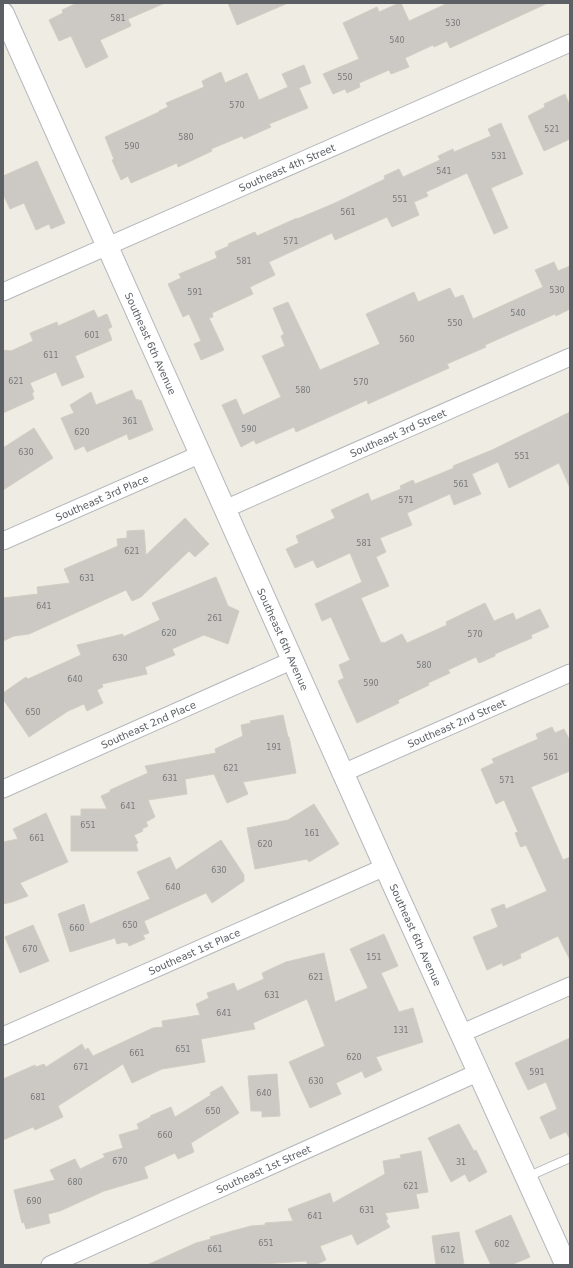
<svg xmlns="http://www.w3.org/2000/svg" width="573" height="1268" font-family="'DejaVu Sans',sans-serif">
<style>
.building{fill:#ccc8c3;stroke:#d4cdc2}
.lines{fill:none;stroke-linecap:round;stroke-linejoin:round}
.service-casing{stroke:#b4b7bb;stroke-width:10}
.minor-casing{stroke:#b4b7bb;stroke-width:19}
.tertiary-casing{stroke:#b4b7bb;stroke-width:23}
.service{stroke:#fff;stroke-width:8}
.minor{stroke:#fff;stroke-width:17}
.tertiary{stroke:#fff;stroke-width:21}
.labels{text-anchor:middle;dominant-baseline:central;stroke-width:3;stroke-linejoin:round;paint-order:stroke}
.number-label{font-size:8px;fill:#787a7c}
.street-label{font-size:10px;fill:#5c6065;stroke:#fff}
</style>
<rect width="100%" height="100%" fill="#efece4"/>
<path class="building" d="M77,3H165L128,19L131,26L100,40L108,57L86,68L71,36L59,41L49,20L63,13L62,10Z
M228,3H288L237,25Z
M399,3H401L409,21L448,3H548L450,48L447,41L434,47L433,45L405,58L409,67L391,74L389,70L359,83L360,87L347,93L345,89L333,94L323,74L359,59L343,23L377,7L379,12Z
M304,65L311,83L299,88L308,108L269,124L271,127L244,139L242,136L211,149L212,151L178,167L177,163L131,183L128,176L121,180L112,160L114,159L105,137L159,112V111L168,107L166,103L204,87L202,81L221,72L225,83L247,73L259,100L288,87L282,74Z
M565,94L570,106V139L544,151L528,116L545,107L544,104Z
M501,123L523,174L491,188L508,228L494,234L467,173L426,192L428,196L414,202L419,215L392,227L387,217L335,240L332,233L269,262L275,275L250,287L253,294L212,313L213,317L209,318L224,350L201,360L194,344L201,341L189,314L183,317L168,284L181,278L179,274L217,258L215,252L229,246L228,244L255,232L257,236L297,218V219L335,203L385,179L384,176L399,169L403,177L440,160L438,156L453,149L454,152L491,136L488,129Z
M37,161L65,223L51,229L49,224L36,230L24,203L10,209L3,194V176Z
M554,262L558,271L570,266V309L556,316L555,314L485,345L486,347L447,364L449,368L368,404L367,400L296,432L294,427L256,444L254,440L241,447L222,405L236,399L243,415L281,397L262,356L285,346L281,336L284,334L273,308L288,302L320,370L380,344L366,314L414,292L418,302L450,288L455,298L463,295L473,319L543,287L535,270Z
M94,310L98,318L107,314L112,327L108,329L112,340L75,356L84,377L62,386L56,372L30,383L34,392L32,393L34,399L3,413V350L11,351L33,341L30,333L57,322L58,326Z
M132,390L136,400L138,399L139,401L141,400L153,430L129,440L127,434L87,452L84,446L75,450L61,418L74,413L70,405L91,392L96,405Z
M570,412V488L559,463L509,488L498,462L472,474L481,494L454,505L450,494L407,513L412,525L380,538L386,552L376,557L389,586L361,598L381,643L383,642L384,643L402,634L407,643L447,625L446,622L485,603L494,621L513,613L516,620L540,609L549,627L531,635L532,638L495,654V656L479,663L476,657L448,670L450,673L428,683L429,685L398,700L399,703L357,723L338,681L344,678L339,665L350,660L331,617L322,621L315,604L362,582L350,553L317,568L313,560L295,568L286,549L299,543L296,536L335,518L331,510L368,493L371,501L401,489L400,486L413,480L415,484L454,468L453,466L492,450Z
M34,428L53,458L3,490V448Z
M185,518L209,544L195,557L189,551L141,597L132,601L126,590L29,634L14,636L3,641V598L38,594L37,587L70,583L64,569L118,546L117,539L127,538V531L144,530L146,555Z
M216,577L228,606L239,611L228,644L204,635L172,649L175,655L145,667L147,674L102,684L103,687L97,690L103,703L87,711L84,704L68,711L29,737L3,699V693L26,677L28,679L81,655L77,645L123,634V637L160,620L152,603Z
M283,715L288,737H289L296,773L243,782L248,794L227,803L214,774L185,779L187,794L148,800L155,817L146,822L148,826L142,829L143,831L134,835L138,843L136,844L138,851H71V816H81V809H107L101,796L110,792V790L148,773L145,766L216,753L215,749L243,736L241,725L251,723L250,721Z
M552,727L555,733L564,729L570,741V771L531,787L563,860L570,857V960L558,936L520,954L521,958L503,966L502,963L487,970L473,937L498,927L491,909L504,904L506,909L547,891L526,845L521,847L520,846L515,833L518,832L504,800L496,804L481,769L494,763L492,759L538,739L536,734Z
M314,804L339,844L309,862L307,859L255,869L247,828L288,820Z
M46,813L68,862L20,883L28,896L12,902L3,904V842L18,839L13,829Z
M221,840L244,875V881L212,903L206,893L144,921L149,933L143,935L145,939L129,946L127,942L125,943L124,942L117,944L115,938L70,952L58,914L84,904L90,924L150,899L137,872L170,857L176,870Z
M33,925L49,961L20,973L5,937Z
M384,934L398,966L381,973L399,1012L413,1008L423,1042L376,1057L382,1070L365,1078L362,1071L336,1083L341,1094L310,1108L289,1062L325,1046L307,999L253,1023L255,1029L201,1039L205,1062L162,1069L132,1083L123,1064L58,1106L63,1117L35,1130L33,1127L3,1140V1079L35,1065L36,1067L44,1064L46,1067L82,1044L85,1050L88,1048L93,1056L153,1028L163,1027L162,1021L200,1015L196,1004L209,998L207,993L234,983L237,991L264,979L262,973L286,962L324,953L335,1002L368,988L350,949Z
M570,1038V1139L566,1132L550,1139L540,1117L557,1109L546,1082L528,1090L515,1063Z
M277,1074L280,1116L262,1117V1111H251L248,1076Z
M222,1086L239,1113L191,1143L194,1152L178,1159L175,1153L144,1167L148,1178L104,1191L60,1211L48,1214L50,1223L26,1229L24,1222L22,1223L14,1190L55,1180L50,1170L75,1159L80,1169L105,1157L103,1154L123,1148L119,1135L139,1129L137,1124L151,1117L150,1116L171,1107L175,1117L211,1095L210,1093Z
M459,1124L474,1151L476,1150L487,1172L469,1182L465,1174L451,1182L428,1138Z
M421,1151L428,1192L416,1194L419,1208L385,1213L388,1219L386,1221L390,1227L357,1245L352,1234L320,1246L326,1260L315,1265H308L306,1261L247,1265H147L196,1243L211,1239L210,1237L251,1226L265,1225V1223L293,1221L288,1209L330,1193L333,1203L385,1174L383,1161L401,1158L400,1155Z
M511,1215L530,1257L511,1265H491L475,1231Z
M459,1232L464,1265H436L432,1236Z"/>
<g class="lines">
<defs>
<path id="service" d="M527,1177L570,1158"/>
<g id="minor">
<path id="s1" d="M3,292L570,43"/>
<path id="s2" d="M225,509L570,357"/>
<path id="s3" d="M3,541L201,454"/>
<path id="s4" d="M343,773L570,673"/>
<path id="s5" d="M3,789L293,660"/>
<path d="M460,1034L570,986"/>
<path id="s6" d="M3,1036L385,867"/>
<path id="s7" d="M50,1265L477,1073"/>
</g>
<g id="tertiary">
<path id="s8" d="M3,13L385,867L566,1265"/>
</g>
</defs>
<use href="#service" class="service-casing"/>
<use href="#minor" class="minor-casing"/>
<use href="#tertiary" class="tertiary-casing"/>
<use href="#service" class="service"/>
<use href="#minor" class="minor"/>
<use href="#tertiary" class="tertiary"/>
</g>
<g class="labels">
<g class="number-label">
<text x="118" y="18">581</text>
<text x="453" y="23">530</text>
<text x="397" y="40">540</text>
<text x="345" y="77">550</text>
<text x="237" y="105">570</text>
<text x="552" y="129">521</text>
<text x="186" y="137">580</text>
<text x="132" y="146">590</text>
<text x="499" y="156">531</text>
<text x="444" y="171">541</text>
<text x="400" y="199">551</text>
<text x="348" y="212">561</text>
<text x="291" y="241">571</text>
<text x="244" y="261">581</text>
<text x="557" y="290">530</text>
<text x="195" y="292">591</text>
<text x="518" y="313">540</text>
<text x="455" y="323">550</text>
<text x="92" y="335">601</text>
<text x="407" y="339">560</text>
<text x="51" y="355">611</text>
<text x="16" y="381">621</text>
<text x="361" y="382">570</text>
<text x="303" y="390">580</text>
<text x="130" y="421">361</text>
<text x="249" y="429">590</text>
<text x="82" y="432">620</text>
<text x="26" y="452">630</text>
<text x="522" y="456">551</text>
<text x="461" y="484">561</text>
<text x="406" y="500">571</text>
<text x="364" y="543">581</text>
<text x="132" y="551">621</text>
<text x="87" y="578">631</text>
<text x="44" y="606">641</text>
<text x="215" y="618">261</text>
<text x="169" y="633">620</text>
<text x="475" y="634">570</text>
<text x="120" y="658">630</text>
<text x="424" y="665">580</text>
<text x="75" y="679">640</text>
<text x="371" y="683">590</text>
<text x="33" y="712">650</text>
<text x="274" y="747">191</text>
<text x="551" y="757">561</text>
<text x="231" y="768">621</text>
<text x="170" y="778">631</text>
<text x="507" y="780">571</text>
<text x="128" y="806">641</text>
<text x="88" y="825">651</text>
<text x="312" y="833">161</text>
<text x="37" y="838">661</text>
<text x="265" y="844">620</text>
<text x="219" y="870">630</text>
<text x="173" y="887">640</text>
<text x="130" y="925">650</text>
<text x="77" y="928">660</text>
<text x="30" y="949">670</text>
<text x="374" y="957">151</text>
<text x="316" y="977">621</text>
<text x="272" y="995">631</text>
<text x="224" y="1013">641</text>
<text x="401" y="1030">131</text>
<text x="183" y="1049">651</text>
<text x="137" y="1053">661</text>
<text x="354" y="1057">620</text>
<text x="81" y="1067">671</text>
<text x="537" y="1072">591</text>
<text x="316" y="1081">630</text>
<text x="264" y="1093">640</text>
<text x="38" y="1097">681</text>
<text x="213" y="1111">650</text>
<text x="165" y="1135">660</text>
<text x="120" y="1161">670</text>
<text x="461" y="1162">31</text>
<text x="75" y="1182">680</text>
<text x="411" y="1186">621</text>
<text x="34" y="1201">690</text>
<text x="367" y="1210">631</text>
<text x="315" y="1216">641</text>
<text x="266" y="1243">651</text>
<text x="502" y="1244">602</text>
<text x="215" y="1249">661</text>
<text x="448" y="1250">612</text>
</g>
<g class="street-label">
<text stroke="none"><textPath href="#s1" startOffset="310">Southeast 4th Street</textPath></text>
<text stroke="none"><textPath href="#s8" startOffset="362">Southeast 6th Avenue</textPath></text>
<text stroke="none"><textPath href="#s2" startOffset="189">Southeast 3rd Street</textPath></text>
<text stroke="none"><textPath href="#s3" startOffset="108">Southeast 3rd Place</textPath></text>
<text stroke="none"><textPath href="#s8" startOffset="686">Southeast 6th Avenue</textPath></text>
<text stroke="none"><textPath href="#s4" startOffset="124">Southeast 2nd Street</textPath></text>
<text stroke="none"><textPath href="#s5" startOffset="159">Southeast 2nd Place</textPath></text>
<text stroke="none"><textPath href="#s8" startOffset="1010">Southeast 6th Avenue</textPath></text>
<text stroke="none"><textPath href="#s6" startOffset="209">Southeast 1st Place</textPath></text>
<text stroke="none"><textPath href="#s7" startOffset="234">Southeast 1st Street</textPath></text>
</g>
</g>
<rect width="573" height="1268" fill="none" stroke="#5c6065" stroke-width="8"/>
</svg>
